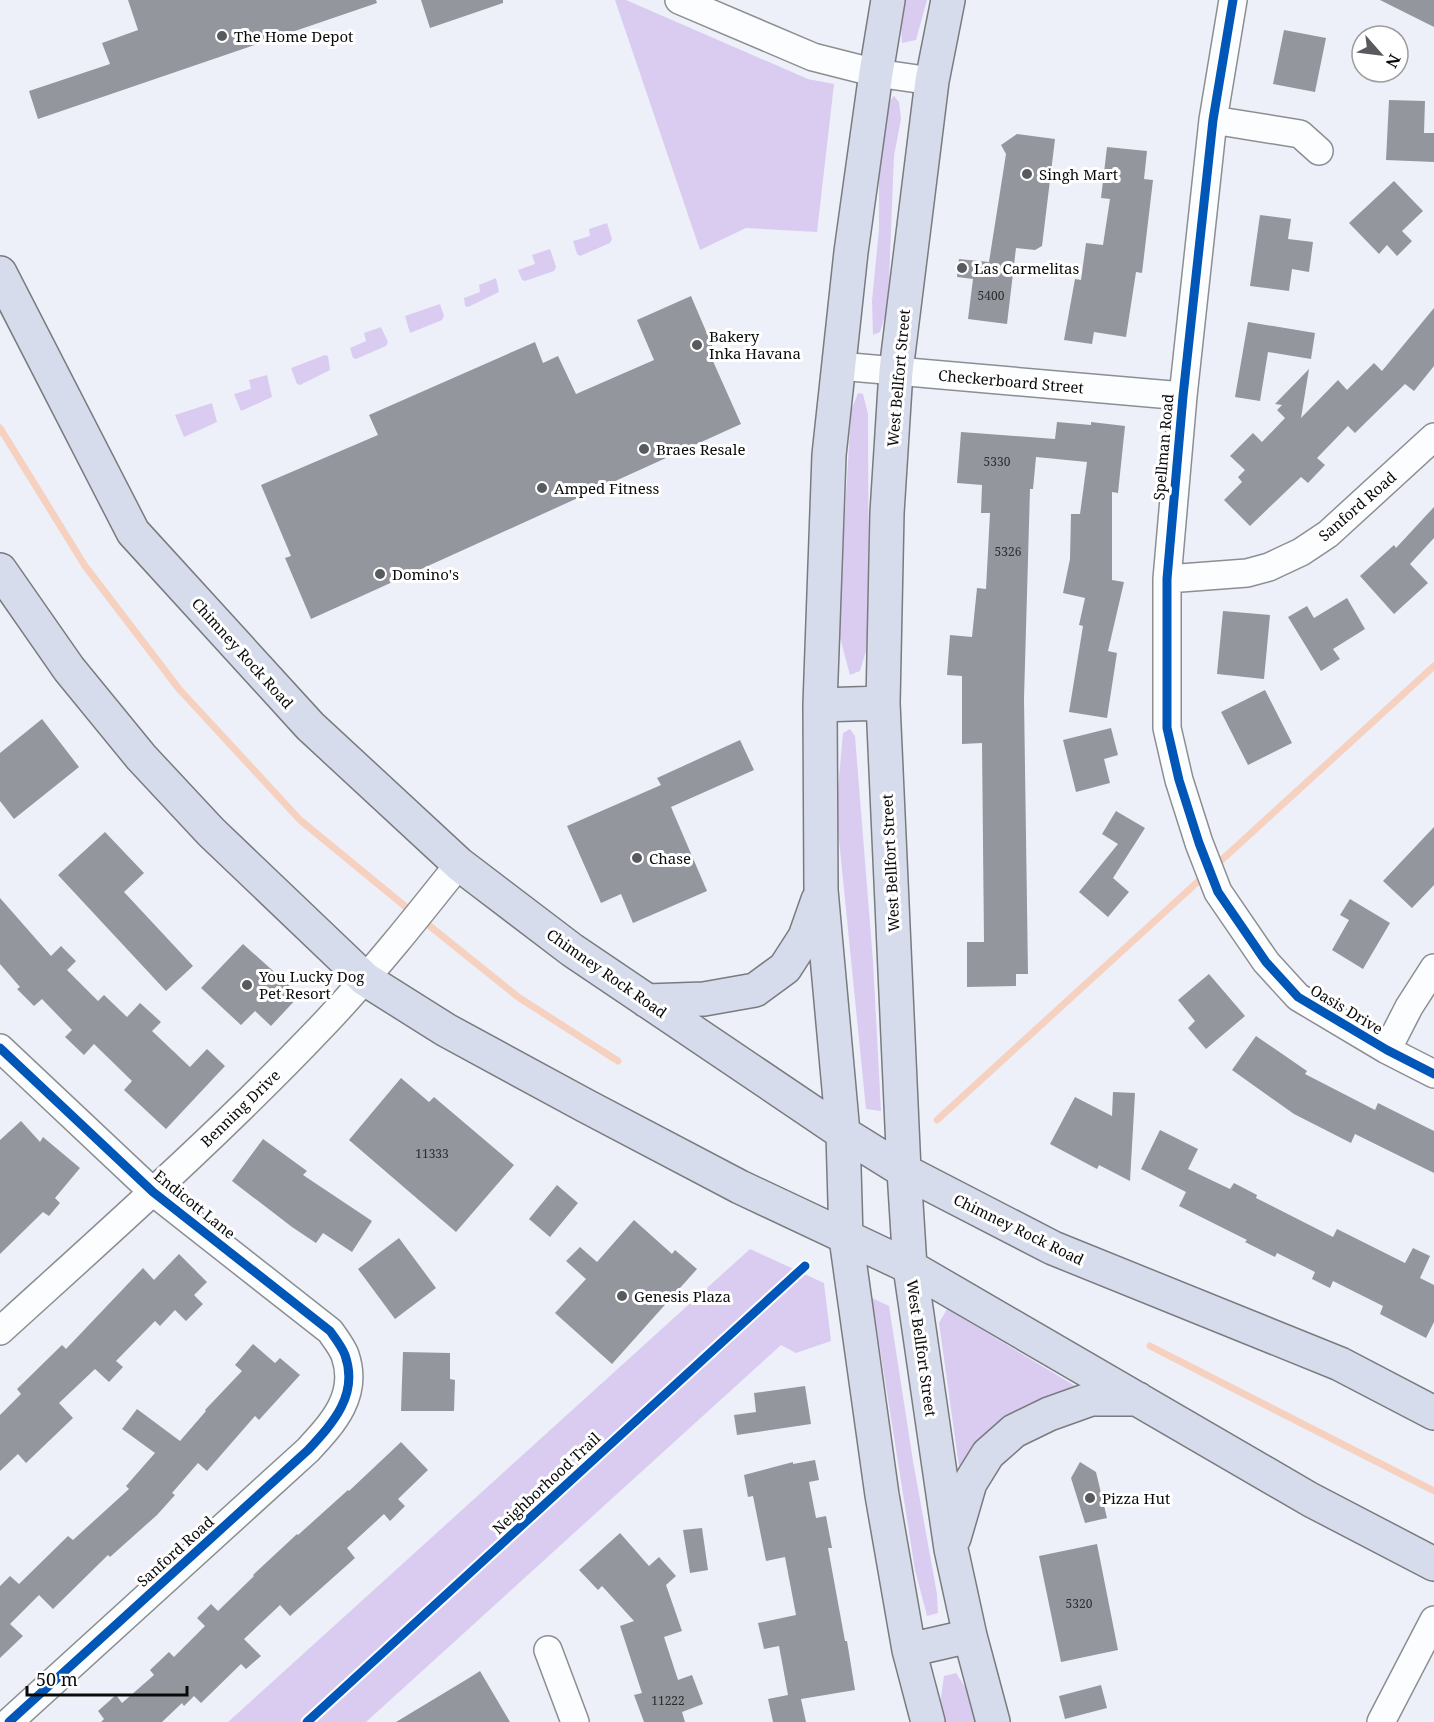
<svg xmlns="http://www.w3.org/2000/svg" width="1434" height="1722" font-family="'Noto Serif',serif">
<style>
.grass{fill:#daccf1}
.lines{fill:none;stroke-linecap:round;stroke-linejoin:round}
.stream{stroke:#f6d1c0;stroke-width:7}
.building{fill:#93969c}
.minor-casing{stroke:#8c8e92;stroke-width:30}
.major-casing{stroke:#7a7b7f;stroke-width:36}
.minor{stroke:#fcfdfe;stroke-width:27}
.major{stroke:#d6dceb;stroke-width:33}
.cycleway-casing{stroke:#fff;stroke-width:13}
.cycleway{stroke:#0057b8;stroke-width:9}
.poi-dot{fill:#595a5e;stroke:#fff;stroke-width:2}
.labels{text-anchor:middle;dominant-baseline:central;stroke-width:6;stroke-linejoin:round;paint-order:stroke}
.number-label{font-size:12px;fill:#2c2d2e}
.poi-label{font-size:15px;fill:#0a0a0a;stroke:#fff;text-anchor:start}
.street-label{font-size:15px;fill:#0a0a0a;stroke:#fff}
</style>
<rect width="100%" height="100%" fill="#edf0f9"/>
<path class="grass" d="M615,0H626L808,79L834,84L817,232L746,228L700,250Z
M899,0H927L916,40L902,43Z
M894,96L899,102L901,119L894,156L888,306L880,332L873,335L872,301L879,229V145L889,102Z
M607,223L612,239L610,243L580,256L577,254L573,241L590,236L589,229Z
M550,249L556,267L554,271L525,281L522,280L518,270L535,264L532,255Z
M496,278L499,292L468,307L465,306L464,298L480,292L479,285Z
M440,304L444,316L442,320L410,333L405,316Z
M381,327L388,342L386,346L356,359L353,358L350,348L366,341L364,333Z
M325,355L328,356L330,370L300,385L297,384L291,368Z
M267,375L272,397L241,411L234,394L251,389L249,380Z
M858,393L863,394L868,414L869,641L860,671L850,675L838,630L851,411Z
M212,403L217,422L184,437L175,415Z
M850,729L855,736L873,961L881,1111L866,1109L836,810L843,733Z
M750,1249L824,1283L831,1341L796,1353L781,1345L366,1722H228Z
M872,1298L889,1306L913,1461L937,1594L938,1613L927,1616L915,1570Z
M947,1309L1077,1387L961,1481L939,1323Z
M956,1673L969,1693L976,1722H945L940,1704L944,1676Z"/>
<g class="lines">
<path class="stream" d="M0,428L85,566L179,689L300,820L412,912
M1214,867L1434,666
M421,919L518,997L618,1061
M937,1120L1204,876
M1150,1346L1434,1491"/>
</g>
<path class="building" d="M128,0H376L377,3L38,119L29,91L110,64L102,43L138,30Z
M421,0H503V3L430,28Z
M1380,0H1434V27Z
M1284,30L1326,38L1315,92L1273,84Z
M1389,100L1425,101L1424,133H1434V162L1386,160Z
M1017,134L1055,139L1042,246L1035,250L1016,248L1007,324L968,319L973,279L957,277L959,259L989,262L1006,154L1001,145Z
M1107,147L1147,151L1144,179L1153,180L1142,273L1136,272L1126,337L1094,332L1092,344L1064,340L1075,279L1081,280L1086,243L1103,245L1110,199L1101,198Z
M1394,181L1423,211L1402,231L1412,241L1397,256L1387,245L1379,254L1349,223Z
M1260,215L1291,219L1288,239L1313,242L1309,272L1292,269L1289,291L1250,286Z
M691,296L717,357L712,359L741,424L311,619L285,558L291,556L261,485L378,435L369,415L535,342L543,363L558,356L576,394L654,360L637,320Z
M1434,308V366L1414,391L1405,384L1355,433L1348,426L1317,458L1325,465L1308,483L1301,477L1250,526L1224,500L1242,482L1238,477L1245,470L1230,456L1253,433L1262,442L1285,418L1277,410L1282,405L1275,404L1309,369L1301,418L1338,380L1347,390L1374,363L1382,371Z
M1248,322L1315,333L1311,359L1268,352L1260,401L1235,397Z
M1057,422L1091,425V422L1125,426L1118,493L1112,492V580L1124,582L1108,651L1117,653L1107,718L1069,712L1083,626L1079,625L1085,598L1063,593L1070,559L1071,514H1080L1087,462L1036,457L1033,489H1030L1024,699L1028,974H1016V986L967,987V942H984L982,743L962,744V676L947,675L950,635L972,637L977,588L986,589L990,513H981L982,485L957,483L961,432L1055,439Z
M1434,507V538L1410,564L1428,583L1394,614L1360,576L1394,545L1396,548Z
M1347,598L1365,629L1333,649L1340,659L1321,671L1288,617L1307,606L1314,618Z
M1223,611L1270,615L1264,679L1217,674Z
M1265,690L1292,743L1248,765L1221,712Z
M42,719L79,767L14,819L0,801V753Z
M1111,728L1118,755L1104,759L1110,783L1076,792L1063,740Z
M740,740L754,770L671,807L707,891L633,923L621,894L601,903L567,826L661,785L657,778Z
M1116,811L1145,828L1113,878L1129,892L1108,917L1079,892L1118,844L1102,834Z
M1434,827V885L1412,908L1383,881Z
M105,832L144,873L124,892L193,966L166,991L58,875Z
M0,898L51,956L61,946L76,961L67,970L98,1001L104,995L127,1017L140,1003L161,1022L152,1031L190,1067L207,1049L225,1066L166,1129L124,1090L132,1081L94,1044L84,1055L65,1037L72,1030L42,999L34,1006L17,989L20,987L0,964Z
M1350,899L1390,923L1363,969L1332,950L1349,920L1340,915Z
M243,944L300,995L271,1026L255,1011L241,1025L201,988Z
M1209,974L1245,1016L1206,1049L1188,1028L1195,1021L1178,1000Z
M1256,1036L1307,1071L1305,1074L1375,1110L1378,1103L1434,1131V1173L1355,1134L1351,1143L1294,1114L1232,1070Z
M401,1078L429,1102L434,1097L514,1165L456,1232L349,1140Z
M1113,1092L1135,1093L1130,1181L1099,1165L1097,1169L1050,1144L1075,1097L1112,1116Z
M21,1121L40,1142L43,1137L80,1168L55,1198L60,1203L49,1216L43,1212L0,1254V1140Z
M1160,1130L1198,1149L1188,1169L1230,1189L1234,1183L1257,1195L1256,1198L1333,1237L1337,1229L1405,1263L1413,1248L1430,1256L1420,1278L1434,1285V1322L1426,1338L1380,1314L1383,1306L1333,1281L1330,1288L1312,1279L1315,1272L1277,1253L1275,1257L1245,1242L1247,1240L1179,1206L1186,1192L1141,1169Z
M263,1139L307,1171L303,1175L372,1221L352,1252L323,1233L316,1243L292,1227L232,1181Z
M557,1185L578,1203L550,1237L529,1219Z
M634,1220L672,1254L675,1250L697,1269L612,1364L555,1313L586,1279L566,1261L580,1247L597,1262Z
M399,1238L436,1288L395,1319L358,1269Z
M179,1254L207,1282L194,1295L203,1304L186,1321L175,1310L160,1326L155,1321L116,1361L123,1367L109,1382L95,1369L59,1403L73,1418L26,1463L18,1454L0,1471V1415L21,1394L17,1389L62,1345L66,1349L143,1268L154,1280Z
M253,1344L275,1363L280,1358L300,1375L259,1420L255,1416L207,1471L198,1463L172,1493L175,1495L157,1515L110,1557L108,1555L53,1609L39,1595L10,1624L23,1636L0,1658V1586L10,1576L19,1584L68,1536L73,1540L129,1489L126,1486L155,1453L122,1429L137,1409L180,1441L206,1411L205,1410L242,1371L235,1365Z
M403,1352L450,1353V1379L455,1380L454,1411H401Z
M805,1386L811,1424L737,1435L734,1415L756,1412L754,1393Z
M401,1442L428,1470L398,1499L405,1506L390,1521L384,1514L347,1548L355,1558L290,1616L280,1605L244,1639L261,1656L246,1669L241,1664L201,1703L194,1696L184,1706L182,1703L162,1722H101L104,1719L98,1711L116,1695L122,1703L154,1675L150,1670L169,1652L174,1657L205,1626L197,1618L211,1604L218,1611L254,1576L253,1575L297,1534L298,1535L348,1490L349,1491Z
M815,1460L819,1480L809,1482L816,1518L826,1516L832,1548H828L845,1641H847L855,1690L801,1699L806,1722H773L768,1699L788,1695L779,1646L764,1649L758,1623L796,1615L785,1557L766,1561L753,1496L748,1497L744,1475L793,1462V1464Z
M1080,1462L1096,1472L1107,1518L1085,1523L1071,1478Z
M702,1528L708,1570L690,1573L683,1530Z
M620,1533L649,1566L659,1557L676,1576L666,1585L682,1631L664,1637L678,1680L692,1675L703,1704L682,1712L685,1722H644L634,1695L642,1693L620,1626L634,1621L602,1586L598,1590L579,1570Z
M1097,1544L1118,1650L1061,1662L1039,1556Z
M480,1671L510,1722H396L469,1678Z
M1101,1685L1107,1708L1065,1719L1059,1696Z"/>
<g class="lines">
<defs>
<path id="minor" d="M679,0L813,57L876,73L932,81
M1233,0L1213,120L1183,396L1167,579V728L1179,780L1199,843L1218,892L1266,962L1298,997L1387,1050L1434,1074
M1213,120L1300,134L1319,151
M839,366L1183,396
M1167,579L1247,573L1269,567L1301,552L1328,534L1434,437
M0,1048L153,1192L330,1331C335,1338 342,1347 345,1355C359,1395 333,1423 308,1450L9,1722
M1387,1050L1409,1007L1434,968
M0,1331C111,1230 224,1130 327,1021C374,971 417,917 459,864
M548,1650L575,1722
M1381,1722L1434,1620"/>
<path id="major" d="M888,0L876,73L851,252L829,455L820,705L821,890L843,1133L846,1238L882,1495L909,1650L928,1722
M948,0L932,81L896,371L887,513L883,703L904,1171L910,1267L951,1549L970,1636L993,1722
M0,273L133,532L310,726L459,864L572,950L843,1133L904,1171L1053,1248L1340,1364L1434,1413
M0,570L69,669L141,757L211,832L365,979L446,1030L586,1106L740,1187L910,1267L1311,1500L1434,1564
M820,705L883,703
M647,1001L704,999L755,990L785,968L805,937L818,900
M954,1538L970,1483L988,1454L1014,1431L1049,1414L1091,1399H1138
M909,1650L970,1636"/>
</defs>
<use href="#minor" class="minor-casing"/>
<use href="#major" class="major-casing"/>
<use href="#minor" class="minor"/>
<use href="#major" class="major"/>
<defs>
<path id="cycleway" d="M1233,0L1213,120L1183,396L1167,579V728L1179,780L1199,843L1218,892L1266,962L1298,997L1387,1050L1434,1074
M0,1048L153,1192L330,1331C335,1338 342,1347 345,1355C359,1395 333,1423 308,1450L9,1722
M307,1722L805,1266"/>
</defs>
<use href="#cycleway" class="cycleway-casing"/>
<use href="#cycleway" class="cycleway"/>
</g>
<g class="poi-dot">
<circle cx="222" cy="36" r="6"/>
<circle cx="1027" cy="174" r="6"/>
<circle cx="962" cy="268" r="6"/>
<circle cx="697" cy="345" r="6"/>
<circle cx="644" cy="449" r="6"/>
<circle cx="542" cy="488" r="6"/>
<circle cx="380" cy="574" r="6"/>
<circle cx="637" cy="858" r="6"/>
<circle cx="247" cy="985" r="6"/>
<circle cx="622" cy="1296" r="6"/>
<circle cx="1090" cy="1498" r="6"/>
</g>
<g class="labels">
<g class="number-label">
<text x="991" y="295">5400</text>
<text x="997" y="461">5330</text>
<text x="1008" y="551">5326</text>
<text x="432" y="1153">11333</text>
<text x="1079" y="1603">5320</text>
<text x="668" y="1700">11222</text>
</g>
<g class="poi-label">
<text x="234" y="36">The Home Depot</text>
<text x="1039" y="174">Singh Mart</text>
<text x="974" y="268">Las Carmelitas</text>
<text x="709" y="336">Bakery<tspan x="709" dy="17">Inka Havana</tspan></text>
<text x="656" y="449">Braes Resale</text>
<text x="554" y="488">Amped Fitness</text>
<text x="392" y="574">Domino's</text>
<text x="649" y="858">Chase</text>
<text x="259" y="976">You Lucky Dog<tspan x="259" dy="17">Pet Resort</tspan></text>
<text x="634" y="1296">Genesis Plaza</text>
<text x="1102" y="1498">Pizza Hut</text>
</g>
<g class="street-label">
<text transform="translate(898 378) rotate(-85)">West Bellfort Street</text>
<text transform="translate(1011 381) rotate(5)">Checkerboard Street</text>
<text transform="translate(1163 447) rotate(-85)">Spellman Road</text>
<text transform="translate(1357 506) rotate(-41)">Sanford Road</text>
<text transform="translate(243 653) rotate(48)">Chimney Rock Road</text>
<text transform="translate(890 863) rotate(-93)">West Bellfort Street</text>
<text transform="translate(607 973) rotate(35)">Chimney Rock Road</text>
<text transform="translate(1347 1009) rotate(31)">Oasis Drive</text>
<text transform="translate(240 1108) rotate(-44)">Benning Drive</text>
<text transform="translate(195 1204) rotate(39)">Endicott Lane</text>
<text transform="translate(1019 1229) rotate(26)">Chimney Rock Road</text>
<text transform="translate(922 1348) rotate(82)">West Bellfort Street</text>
<text transform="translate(546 1483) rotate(-43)">Neighborhood Trail</text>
<text transform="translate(175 1551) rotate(-42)">Sanford Road</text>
</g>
</g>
<g transform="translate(1380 54) rotate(118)"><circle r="28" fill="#ffffff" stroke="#9d9d9d" stroke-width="1.5"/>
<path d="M0-4.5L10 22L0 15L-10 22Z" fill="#595a5e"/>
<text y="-9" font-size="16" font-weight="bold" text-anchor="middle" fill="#0a0a0a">N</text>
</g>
<path d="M27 1686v9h160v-9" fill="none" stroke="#0a0a0a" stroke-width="3"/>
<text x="36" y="1686" font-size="18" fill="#0a0a0a" stroke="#ffffff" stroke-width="4.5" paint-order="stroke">50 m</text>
</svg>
